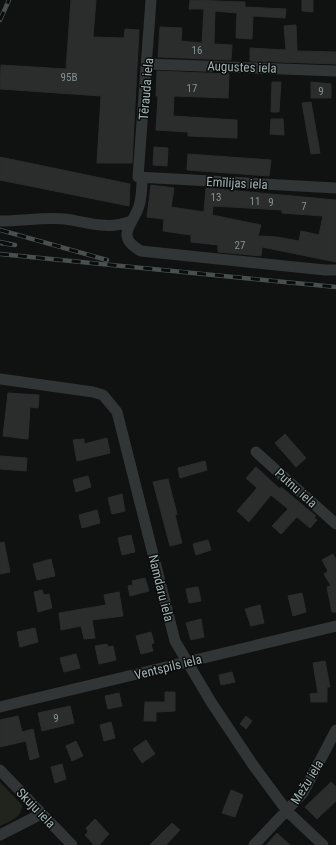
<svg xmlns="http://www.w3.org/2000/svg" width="336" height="845" font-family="'Roboto Condensed',sans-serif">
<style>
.green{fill:#20241c}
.building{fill:#2b2d2d;stroke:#2a2c2d;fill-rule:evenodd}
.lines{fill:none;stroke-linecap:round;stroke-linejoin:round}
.minor{stroke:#313536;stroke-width:11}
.rail-casing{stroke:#484f4f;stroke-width:4.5}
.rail{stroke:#0b0c0c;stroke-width:3;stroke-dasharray:9;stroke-linecap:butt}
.labels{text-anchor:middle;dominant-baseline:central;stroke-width:3;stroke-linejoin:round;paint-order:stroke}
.number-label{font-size:11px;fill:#849191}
.street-label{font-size:13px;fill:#a1b2b2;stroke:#0b0c0c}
</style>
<rect width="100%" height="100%" fill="#101111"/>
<path class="green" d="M0,782L22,805C22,818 10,821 0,826Z"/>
<path class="building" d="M71,0H96L93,37L124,38L125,29L139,30L132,163H97L101,96L0,89L1,65L66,69Z
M190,0L245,2V7L286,9L285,18L253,16L252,39L236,38L237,13L215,11L214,44L232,45L231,60L158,57L160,27L182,28L181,41L202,43L204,9H189Z
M302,0H313V12L302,11Z
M296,25L297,51L336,52V64L250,61V48L286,50L284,26Z
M157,71L229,74L228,98L174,96L173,116L237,120V138L188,136V132L156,130L158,96H156Z
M272,82H281L279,112H271Z
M311,82L331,84V98H311Z
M311,102L320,153L311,154L302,103Z
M271,119H283L284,135L270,134Z
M154,147L168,148L167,166L153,165Z
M188,154L271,160L269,176L187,170Z
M0,157L130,184L129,206L0,180Z
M151,185L174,188L171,207L204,212L206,188L336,200V262L262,247L261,256L218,252V245L191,242V235L163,231L164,219L147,217ZM213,206L282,210V213L323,216L319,235L301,231L299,241L277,237L258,236L261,225L212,215Z
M8,393L39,395L38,408L30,407L28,439L3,436Z
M285,434L306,458L296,467L275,443Z
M107,438L110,453L77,461L73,440L84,439V444Z
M0,456L27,458L26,471L0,469Z
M205,461L207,470L180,478L178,468Z
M256,467L280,489L281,487L316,516L314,518L317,520L310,528L297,517L281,534L272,526L288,509L271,495L249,522L237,511L257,488L246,478Z
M88,476L91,487L76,492L73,480Z
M168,479L177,514L175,515L182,543L170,546L153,482Z
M122,494L125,511L112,514L108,498Z
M97,510L100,523L82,528L79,515Z
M131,535L135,552L122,555L118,538Z
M208,540L211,550L196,555L193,544Z
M4,542L10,572L0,574V543Z
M333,554L336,560V612H332L327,587L331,586L324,574L328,571L322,560Z
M51,559L55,576L37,580L33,564Z
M145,578L149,591L130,596L128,586L133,585L132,581Z
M198,587L201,601L189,603L186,589Z
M42,590L44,595L49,594L52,608L38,612L34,592Z
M119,592L123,616L92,620L95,638L84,639L81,626L61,630L59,613L106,605L104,595Z
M302,593L306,612L293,616L288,596Z
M260,605L264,623L251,626L245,609Z
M201,619L204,637L191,640L186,623Z
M35,628L38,642L20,647L17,632Z
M151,632L154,643L151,644L153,651L141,654L136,636Z
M107,644L108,647L113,646L116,660L99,664L95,646Z
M76,654L80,668L64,672L60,658Z
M325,661L330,687H327V702H311L310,694L318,693L313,663Z
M232,672L235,682L221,685L219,675Z
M165,692H175V711L156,712V721H144L145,702H165Z
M119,693L122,706L108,709L105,696Z
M70,706L74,723L42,731L38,713Z
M18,716L22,732L33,729L39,757L30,760L26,741L0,747V720Z
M246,716L252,721L246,729L240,724Z
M111,722L115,738L104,741L100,725Z
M146,740L155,754L142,763L133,749Z
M76,741L83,756L72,761L66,746Z
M62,764L66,779L55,783L51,767Z
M331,782L336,787V801L317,819L305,807Z
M231,790L243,795L235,817L222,813Z
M95,819L109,834L99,845H94L85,835L88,832L86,828Z
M172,823L180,830L166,845H150Z
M277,833L290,845H266Z"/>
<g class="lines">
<path class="minor" d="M151,0L138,177L336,188
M148,64L336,71
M142,177C142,187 142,197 139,206C133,225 114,236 141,251L325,270H336
M0,221C22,221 44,217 65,219C87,222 107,230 129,222
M0,379L93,392L103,395L117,412L175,641L211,702L253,765L287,811L323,845
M256,452L336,524
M0,707L336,626
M0,770L72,845
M0,835L41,814
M254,845L303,793L336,730"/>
<defs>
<path id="rail" d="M0,20L9,0
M0,230L107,260
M0,242L15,245L0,243
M0,254L336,287"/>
</defs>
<use href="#rail" class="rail-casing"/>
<use href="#rail" class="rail"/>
</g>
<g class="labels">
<g class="number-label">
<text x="197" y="50">16</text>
<text x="69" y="77">95B</text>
<text x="192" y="88">17</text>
<text x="321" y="91">9</text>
<text x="216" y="197">13</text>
<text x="255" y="201">11</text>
<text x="271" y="202">9</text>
<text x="304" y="206">7</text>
<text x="240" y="245">27</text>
<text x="56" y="718">9</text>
</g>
<g class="street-label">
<text transform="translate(242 67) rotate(2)">Augustes iela</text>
<text transform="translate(146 89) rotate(-85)">Tērauda iela</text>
<text transform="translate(237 183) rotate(3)">Emīlijas iela</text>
<text transform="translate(296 488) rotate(42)">Putnu iela</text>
<text transform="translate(161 588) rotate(76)">Namdaru iela</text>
<text transform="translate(168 667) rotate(-14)">Ventspils iela</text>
<text transform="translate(307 782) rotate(-58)">Mežu iela</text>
<text transform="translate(36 808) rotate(46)">Skuju iela</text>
</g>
</g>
</svg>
